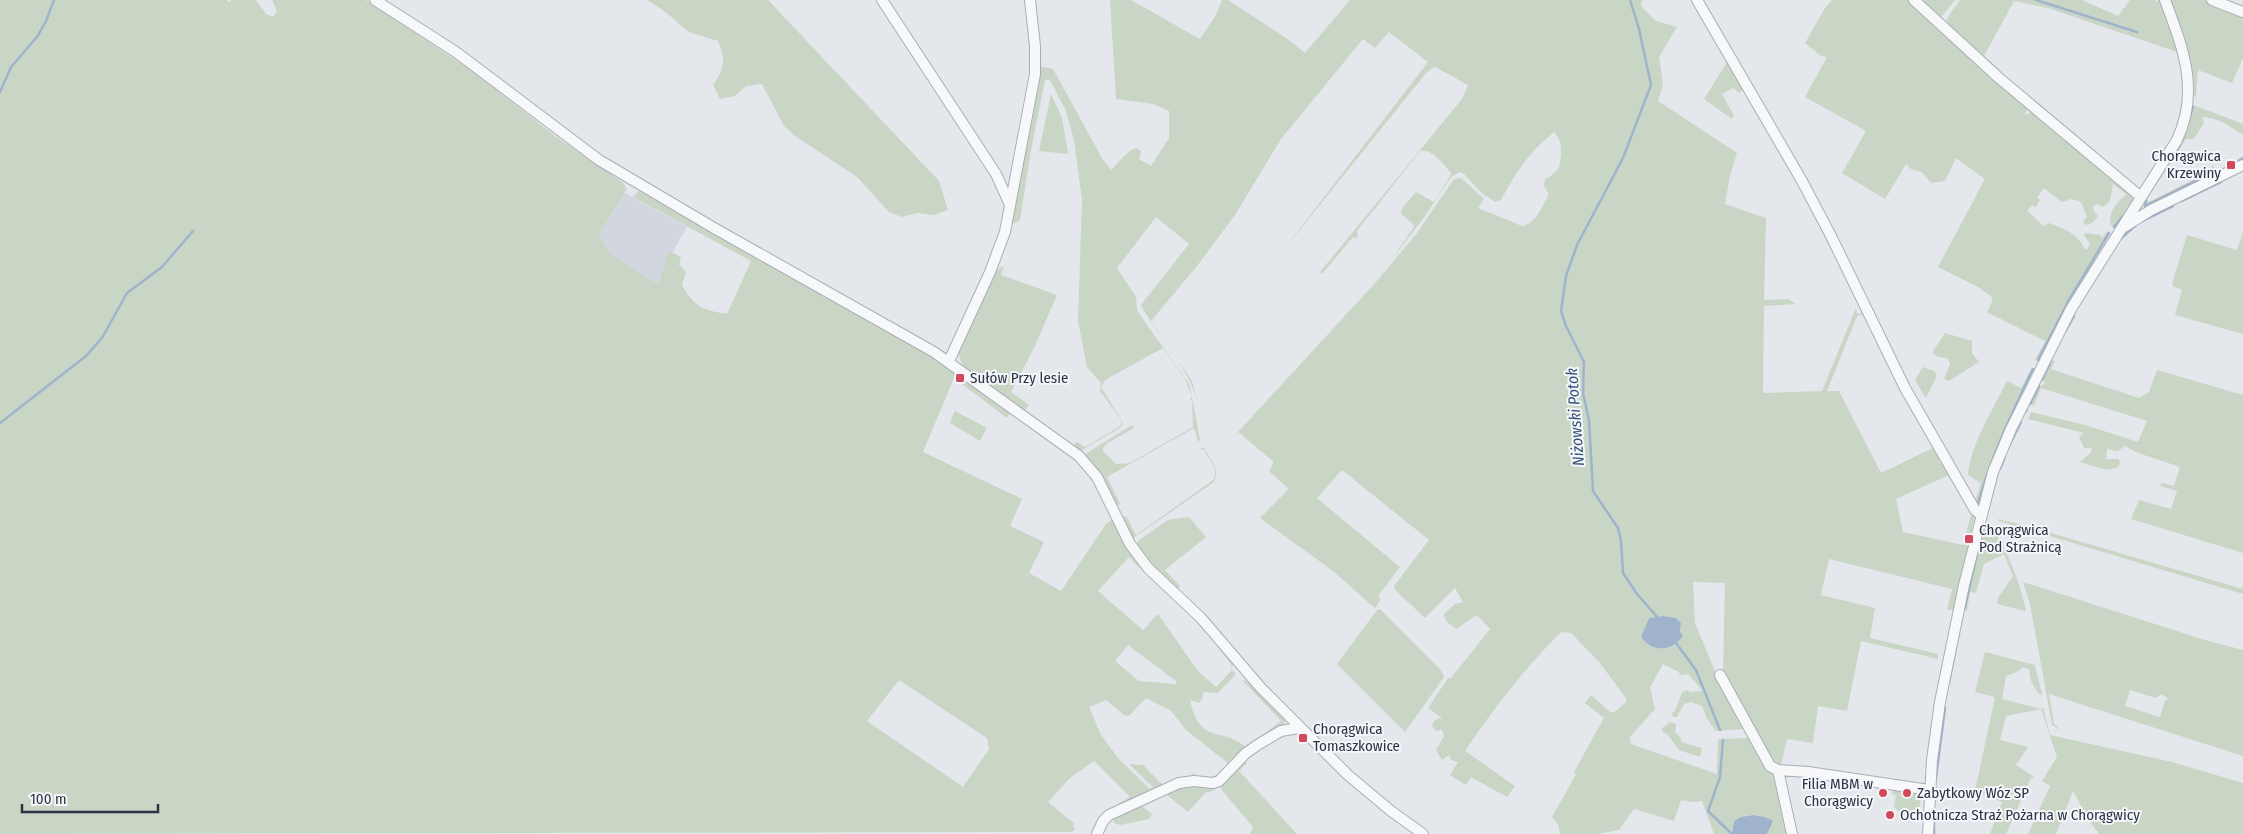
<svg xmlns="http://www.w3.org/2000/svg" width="2243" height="834" font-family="'Fira Sans Condensed',sans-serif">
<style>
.built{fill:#d2d6de}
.green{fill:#c9d6c5;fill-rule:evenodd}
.water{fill:#9fb4cc}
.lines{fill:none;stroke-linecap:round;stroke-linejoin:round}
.stream{stroke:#9fb4cc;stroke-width:2.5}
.minor-casing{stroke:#a9aeb7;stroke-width:12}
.minor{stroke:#f7f8fa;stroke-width:10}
.poi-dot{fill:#d1495b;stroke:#f4f6f9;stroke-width:2}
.labels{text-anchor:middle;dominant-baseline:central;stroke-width:4;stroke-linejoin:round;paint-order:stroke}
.poi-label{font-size:15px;fill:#2b3445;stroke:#f4f6f9;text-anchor:start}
.water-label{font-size:16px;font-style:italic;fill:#34527a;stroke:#f4f6f9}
</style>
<rect width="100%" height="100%" fill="#e4e7ec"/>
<path class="built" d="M625,193L687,227L672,253L669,251L658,284L609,253L599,235Z"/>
<path class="green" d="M0,0H226L230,2L231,0H256L266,14L273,17L277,11L272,0H366L472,71L555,136L622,182L627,189L599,235L609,253L658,284L669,251L681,257L679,265L686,272L682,285C694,307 703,310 727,314L751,261L633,197L639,191L898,335L1011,411L1007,418L954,378L923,452L1022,499L1010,526L1044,542L1029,573L1061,591L1106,524L1113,519L1125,543L1145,573L1129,557L1098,591L1143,630L1158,614L1198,671L1216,687L1232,670L1231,664L1206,631L1233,663L1232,670L1236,674L1218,693L1203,692V697L1199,703L1190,700C1200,746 1221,726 1246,747L1281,721L1242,680L1246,681L1285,720L1284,724L1248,748L1228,770L1212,780L1193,777L1191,773C1209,782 1216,777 1229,764L1186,730L1171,711L1146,698L1129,716L1124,715L1106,700L1089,707L1101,735L1118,758L1150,789L1153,787L1129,764L1143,765L1163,785V787L1120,806L1119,803L1130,797L1094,761L1070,778L1048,802L1075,824L1072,825L1075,829L1072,832L0,834ZM1128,645L1176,681V684L1139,681L1115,661ZM899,680L987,738L989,749L963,787L867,721Z
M647,0H768L939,181L948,210L934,215L917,213L902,217L889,212L857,177L795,136L784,126L762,84L746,86L735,96L720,99L713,85C725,67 726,60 718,41L689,32L663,10Z
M1110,0H1131L1200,39L1216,15L1222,0H1228L1289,40L1305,53L1350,0H1643L1640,5L1656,21L1677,27L1659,57L1663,85L1658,101L1737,153L1730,176L1725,204L1766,218L1764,300L1788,299L1796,304L1764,306L1763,393L1822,391L1856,308L1857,314L1866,313L1880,346L1876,348L1879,345L1864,314L1857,316L1827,391H1839L1881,473L1933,448L1925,433L1928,432L1942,455L1938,462L1948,465L1971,509V513L1949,475L1896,499L1903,532L1963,545L1971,515H1975L1970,537H1967L1966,542L1969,543L1953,610H1947L1952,589L1829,559L1821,595L1875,608L1870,638L1938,654V659L1861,641L1847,711L1818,706L1813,743L1787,739L1781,765L1773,763L1768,758L1723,673L1725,583L1693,582L1695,623L1717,676L1743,725V729L1716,731L1707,719L1702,706L1691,702L1684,704L1677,717H1673L1672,713L1675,711L1682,692L1687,690L1691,692L1703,691L1688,674L1680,675L1679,672L1663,664L1650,687L1655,709L1630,737L1631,744L1717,774L1718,739L1751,738L1764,763L1775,774L1787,834H1767L1772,821C1760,814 1747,813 1734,821L1732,834H1714L1702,801L1692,802L1681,800L1674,821L1634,809L1619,830L1598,834H1560L1558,824L1552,817L1576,774L1574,772L1604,718L1585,703L1591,695L1610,712H1615L1626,702V698L1599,662L1571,633L1561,632C1524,669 1494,708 1465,751L1515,786L1507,797L1471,777L1466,785L1450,775L1458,762L1451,760L1449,755L1442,760L1436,750L1444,736L1442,730L1436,731L1432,726L1435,720L1442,718L1428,708L1448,678H1451L1490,629L1477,615L1456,629L1446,621L1444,614L1455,604L1463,602L1455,588L1425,618L1396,591L1394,586L1429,540L1342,470L1317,498L1400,567L1378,596L1381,599L1375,608L1333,571L1260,518L1289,489L1269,471L1274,462L1238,432L1376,282L1417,233L1454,179L1461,178L1484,199L1478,208L1522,226C1536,224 1543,205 1549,194L1544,186L1545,179L1551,176L1559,168C1561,155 1564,142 1554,132C1527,155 1518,169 1501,200L1495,202L1483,194L1464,174L1460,172L1451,177L1423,219L1391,260L1414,227L1413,224L1401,214L1402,208L1416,192L1434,202L1450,176L1451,173C1443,164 1433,149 1420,151L1357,231L1358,238L1353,237L1322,274L1320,272L1462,99L1468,85L1435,67L1427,72L1281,253L1428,62L1389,32L1375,48L1363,39L1281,139L1235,215L1197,266L1151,321L1192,381L1198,404C1189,367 1159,338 1141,305L1189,244L1156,217L1117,268L1136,297L1137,310L1143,319L1187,381L1190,387L1200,440L1196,444L1198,441L1194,428L1107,477L1120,504L1116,506L1103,479L1086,457L1087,453L1132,425L1134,428L1106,444L1102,450L1116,464L1130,463L1193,427L1192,401L1190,398L1192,397L1185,379L1163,348L1105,380L1101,387L1123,422L1120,428L1082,450L1079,451L1073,446L1077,442L1085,447L1119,427L1122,421L1100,391L1101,383L1087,367L1078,321L1082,200L1074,140L1066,111L1050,80H1045L1031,150L1020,220L1009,226L1039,66L1053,69L1103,160L1111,170C1119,163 1126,151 1136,148L1141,151L1139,159L1151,166L1169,138V111L1153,104L1116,99ZM1663,616L1676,618L1681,623L1680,631L1683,636C1672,652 1652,653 1641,637L1649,618Z
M1832,0H1910L2028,108L2024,115L2034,112L2135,195V200L2116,227L2111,226C2107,213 2117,203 2126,194L2113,184L2110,201L2103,207L2097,204L2093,206L2094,212L2098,216L2093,223L2085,225L2083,221L2087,217L2081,202L2071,199L2062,202L2044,188L2037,198L2040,200L2036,207L2032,205L2027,211L2044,226L2049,223C2066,230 2076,232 2085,249L2087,250L2090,244L2084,235L2085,233L2100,235L2102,238L2107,231L2110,234L2081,282L2039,361L2035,360L2045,341L1987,312L1992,302V297L1978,287L1938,267L1985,179L1956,158L1945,181L1931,183L1922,172L1911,169L1906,164L1885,199L1842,173L1866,131L1805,97L1827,57L1821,56L1805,43L1825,8Z
M1920,0H1955L1941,17H1936Z
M1960,0H2082L2118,16L2130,0H2154L2158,2V0H2162L2173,33L2185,80H2181L2183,79L2177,52L2048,8L2014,1L1984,56L2000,70L1995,71L1975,53L1976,50L1973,47L1945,25L1948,17Z
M2168,0H2207V2L2243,14V58L2232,83L2198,70L2196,97L2194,96L2189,69Z
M1725,61L1729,62L1749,100L1743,90L1739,93L1733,88L1722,94L1734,116L1732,119L1704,99L1726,64Z
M1051,94L1062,118L1068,154L1039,151Z
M2196,106L2243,124V135C2231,127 2217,117 2202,117L2204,123L2194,139H2186L2147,199L2149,202L2211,171L2212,165L2217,173L2144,207V198L2191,108Z
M2243,232V334L2175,315L2182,290L2173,286L2172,284L2187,235L2237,250Z
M1004,266L1001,275L1057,295L1034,348L1011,392L1029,405L1024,411L969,371L962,364L958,353L995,271Z
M1945,333L1972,341V353L1979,362L1949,381L1944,379L1950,364L1947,358L1938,357L1932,353Z
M2049,360L2055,361L2051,369L2139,398L2149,392L2157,370L2243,395V553L2131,519L2139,500L2171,509L2177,491L2160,486L2162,483L2174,486L2180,467L2138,453L2125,446L2118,451L2107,449L2106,459H2119L2120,464L2117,468L2106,470L2080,462L2091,452L2092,448H2084L2079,437L2084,433L2028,419L2031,412L2085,425L2138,442L2147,421L2041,388L2034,406L2028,403L2037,385L2042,386L2045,381L2040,379Z
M1923,367L1934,371L1937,376L1926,398L1915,380Z
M2032,367L2034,370L2002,438L1979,505H1976L1951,461L1954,457L1953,461L1975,502L1981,483L1968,475C1971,442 1993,410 2007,381L2021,388Z
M955,411L987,428L980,441L950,423Z
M1199,448H1204C1211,459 1220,470 1214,482L1133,538L1121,518L1126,516L1136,535L1213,480C1219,469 1209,459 1204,450Z
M1189,517L1206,537L1165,570L1180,586L1177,590L1153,568L1136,547L1138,541L1168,520Z
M1997,519L2020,524L2243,589V594L1999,521Z
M1985,521C2002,533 2023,590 2026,611L1997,604L1998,598L2013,576L2004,554L1984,564L1976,593L1970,592L1967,611L1962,609Z
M2023,582L2205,640L2243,650V756L2049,694L2054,724L2061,731L2052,725L2030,604ZM2130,690L2156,698L2161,694L2168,698L2165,701L2160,717L2125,706Z
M1380,609L1441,670L1444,677L1405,732L1337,664L1377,610Z
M1985,652L2035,665L2042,694L2040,695C2034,687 2028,679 2030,670L2023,667L2019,671L2006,676L2002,699L2041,709L2043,707L2050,735L2172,762L2243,783V834H2099L2088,819L2073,791L2056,834H2028L2050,786L2042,781L2057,757L2041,709L2006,716L2000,740L2028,747L2016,765L2034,777L2031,778L2006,834H1990L2002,802L1975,791L1995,697L1975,692Z
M1670,722L1676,724L1675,732L1681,738V742L1702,748L1700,757L1679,750L1667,734L1662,731V728Z
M1243,761L1247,763L1239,771L1297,834H1250L1253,827L1221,789L1223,784Z
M1213,785L1215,790L1205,793L1188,812L1166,794L1177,786Z
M1893,787L1921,793L1919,812L1898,811L1894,807L1896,795L1892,794Z
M1142,806L1152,814L1149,819L1120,825L1114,823L1113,819Z"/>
<path class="water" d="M1663,616L1676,618L1681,623L1680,631L1683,636C1672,652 1652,653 1641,637L1649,618Z
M1753,815L1765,817L1773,821L1767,834H1732L1734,821L1741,817Z"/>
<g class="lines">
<path class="stream" d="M1630,0L1639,29L1651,85L1623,158L1577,245L1566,276L1561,311L1566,326L1584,362L1583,393L1589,420L1593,491L1618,528L1621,541L1623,573L1637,594L1659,619
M2036,0L2137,32
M0,92L11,67L37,37L46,21L54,0
M2182,140L2193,107
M2171,159L2180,145
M2239,160L2243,158
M2146,197L2145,206L2215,171
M2182,201L2221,182
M2142,221L2173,206
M2114,227L2122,217
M2119,240L2135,226
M2065,332L2074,316
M2038,360L2069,300L2109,233
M2042,380L2050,363
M2030,404L2039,386
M2026,411L2027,409
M0,423L86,356L102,338L127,293L162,267L193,231
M2009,446L2021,422
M2000,469L2005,457
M1978,504C1991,456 2012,413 2033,369
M1965,607L1977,554
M1676,643L1696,670L1720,730
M1949,682L1958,637
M1723,740L1720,777L1708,811L1732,834
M1936,777L1945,708
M1934,834V818"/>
<defs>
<path id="minor" d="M375,0L456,52L599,160L714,228L934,352L1079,456L1097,477L1130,544L1148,568L1201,618L1261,688L1348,775L1391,811L1423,834
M882,0L996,174L1010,205
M1697,0L1802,181L1831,236L1905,388L1975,510L1981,515
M1914,0L1999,78L2141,197
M2212,0L2243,12
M2124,227L2151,210L2243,165
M949,361L990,272L1005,232L1035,74V46L1030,0
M1720,675L1770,766L1778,770L1792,834
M1778,770L1808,772L1929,790
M1097,834L1103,821L1109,815L1179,783L1194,781L1213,783L1219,781L1246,753L1259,744L1281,731L1299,728
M1928,834L1932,760L1940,702L1964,585L1993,472L2011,429L2071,309L2177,140C2200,91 2183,48 2165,0"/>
</defs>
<use href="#minor" class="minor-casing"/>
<use href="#minor" class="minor"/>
</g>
<g class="poi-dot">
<rect x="2226" y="160" width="10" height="10" rx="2.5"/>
<rect x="955" y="373" width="10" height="10" rx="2.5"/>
<rect x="1964" y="534" width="10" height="10" rx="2.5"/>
<rect x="1298" y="733" width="10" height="10" rx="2.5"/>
<circle cx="1883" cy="793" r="5"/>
<circle cx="1907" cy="793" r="5"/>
<circle cx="1890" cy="815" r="5"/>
</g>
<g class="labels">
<g class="poi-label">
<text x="2221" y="156" text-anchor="end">Chorągwica<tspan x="2221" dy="17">Krzewiny</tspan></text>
<text x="970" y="378">Sułów Przy lesie</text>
<text x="1979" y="530">Chorągwica<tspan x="1979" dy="17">Pod Strażnicą</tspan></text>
<text x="1313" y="729">Chorągwica<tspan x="1313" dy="17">Tomaszkowice</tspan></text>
<text x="1873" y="784" text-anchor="end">Filia MBM w<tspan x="1873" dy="17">Chorągwicy</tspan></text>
<text x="1917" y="793">Zabytkowy Wóz SP</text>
<text x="1900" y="815">Ochotnicza Straż Pożarna w Chorągwicy</text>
</g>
<g class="water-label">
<text transform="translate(1575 417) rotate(-94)">Niżowski Potok</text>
</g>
</g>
<path d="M22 804v8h136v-8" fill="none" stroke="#2b3445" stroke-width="2.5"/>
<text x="30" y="804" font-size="15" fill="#2b3445" stroke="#f4f6f9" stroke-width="4" paint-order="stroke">100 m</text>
</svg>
